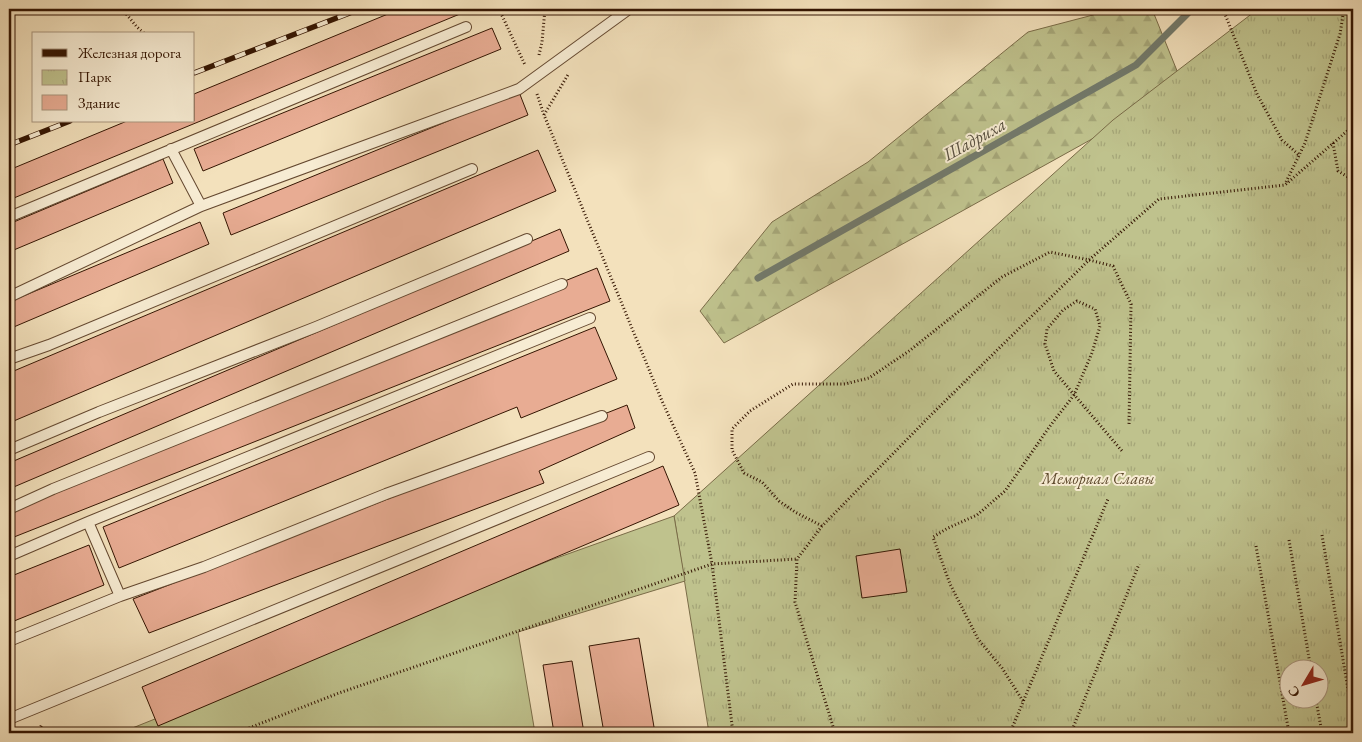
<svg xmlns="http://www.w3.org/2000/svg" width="1362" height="742" font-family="'EB Garamond',serif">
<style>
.forest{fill:url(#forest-firs);stroke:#7a6c48}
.park{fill:url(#park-tufts);stroke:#7a6c48;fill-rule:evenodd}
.pitch{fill:#bfc28d;stroke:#7a6c48}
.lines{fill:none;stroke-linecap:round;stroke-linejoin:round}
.stream{stroke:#727a6c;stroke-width:7}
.building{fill:#e8ac93;stroke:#341502}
.lane-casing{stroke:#644830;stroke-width:12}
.path{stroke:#341502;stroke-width:3;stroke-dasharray:1 2.5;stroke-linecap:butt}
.lane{stroke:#f7ecd3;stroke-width:10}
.rail-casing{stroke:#341502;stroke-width:5.5}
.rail{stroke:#f7ecd3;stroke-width:4;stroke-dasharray:11;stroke-linecap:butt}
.labels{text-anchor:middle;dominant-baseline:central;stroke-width:4;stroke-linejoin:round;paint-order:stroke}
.park-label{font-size:16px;font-style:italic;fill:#5e492c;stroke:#f7ecd3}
.water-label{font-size:18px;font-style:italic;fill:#585040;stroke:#f7ecd3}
</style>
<defs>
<pattern id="forest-firs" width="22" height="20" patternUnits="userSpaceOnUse" patternTransform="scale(1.25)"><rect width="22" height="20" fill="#bfc28d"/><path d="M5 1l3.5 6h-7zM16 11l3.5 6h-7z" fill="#a5a678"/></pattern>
<pattern id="park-tufts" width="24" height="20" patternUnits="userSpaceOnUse" patternTransform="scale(1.25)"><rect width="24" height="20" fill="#bfc28d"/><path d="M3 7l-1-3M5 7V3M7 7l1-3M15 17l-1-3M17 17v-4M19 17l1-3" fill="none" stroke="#a5a678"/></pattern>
</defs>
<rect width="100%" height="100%" fill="#f3e1bc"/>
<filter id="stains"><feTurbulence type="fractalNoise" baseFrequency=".004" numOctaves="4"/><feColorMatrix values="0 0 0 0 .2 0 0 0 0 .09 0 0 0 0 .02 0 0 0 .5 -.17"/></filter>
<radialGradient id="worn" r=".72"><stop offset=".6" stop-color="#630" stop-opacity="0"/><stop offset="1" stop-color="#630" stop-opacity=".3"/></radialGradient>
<path class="forest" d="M1104,9H1152L1184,88L724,343L700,311L772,222L868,162L1028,32L1093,15Z"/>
<path class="park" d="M1258,9H1353V733H709L674,516L1113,120ZM1290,670H1320V700H1290Z"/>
<path class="pitch" d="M674,516L685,581L518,632L535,733H120L551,560Z"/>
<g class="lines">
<path class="stream" d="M758,278L1136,65L1192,9"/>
</g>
<path class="building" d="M400,9H472L9,200V170L127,121H194V94Z
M492,28L501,49L203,171L194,149Z
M519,92L528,115L231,235L223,213Z
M538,150L556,191L9,423V373Z
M163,159L173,183L9,252V224Z
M200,222L209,244L9,329V302Z
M560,229L569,251L9,489V463Z
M597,268L610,301L9,539V505Z
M595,327L617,379L521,418L517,407L119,568L103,527Z
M627,405L635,428L539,471L544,483L149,633L133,599Z
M663,466L679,505L158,726L142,687Z
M89,545L104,585L9,623V577Z
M900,549L907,592L862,598L856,556Z
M639,638L655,733H604L589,646Z
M572,661L584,733H554L543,665Z"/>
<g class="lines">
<defs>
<path id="lane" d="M171,149L201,206
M9,217L466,27
M9,297L201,206L519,89L629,9
M9,359L49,345L472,169
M9,450L99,412L316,327L527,239
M9,509L53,489L562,284
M88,522L120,596
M9,556L88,522L590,318
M9,641L120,596L204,567L386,494L602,416
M9,719L649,457"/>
</defs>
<use href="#lane" class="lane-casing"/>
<path class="path" d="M122,9L137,27L145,34
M499,9L525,65
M1223,9L1257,94L1282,140L1299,155
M539,55L542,42L545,9
M537,94L544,115L662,401L695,473L712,564L733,733
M544,115L569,73
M1333,143L1338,171L1353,180
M1286,182L1305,143L1340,34L1344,9
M822,526L795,512L779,501L762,482L744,473L732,450V429L750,411L793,384H845L869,378L909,351L1002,277L1050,252L1089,260L1159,199L1285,185L1353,126
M1322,535L1353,719
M1289,540L1311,670
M1256,546L1289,733
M1316,700L1322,733
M1023,701L1002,668L978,639L950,584L933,537L948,528L977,515L1005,491L1050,426L1074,395L1092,353L1100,326L1095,309L1077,301L1063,310L1047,329L1045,344L1054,371L1122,451
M38,733L42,724
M236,733L339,693L712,564L797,559
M835,733L795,602L797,559L822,526L934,412L1089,260L1113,266L1131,304L1129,425
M1010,733L1108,499
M1071,733L1139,564"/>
<use href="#lane" class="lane"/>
<defs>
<path id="rail" d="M194,73L360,9
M9,145L70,121"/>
</defs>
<use href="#rail" class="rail-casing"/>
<use href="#rail" class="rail"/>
</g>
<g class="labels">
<g class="park-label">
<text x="1098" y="478">Мемориал Славы</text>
</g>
<g class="water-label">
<text transform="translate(974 139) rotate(-29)">Шадриха</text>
</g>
</g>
<rect width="1362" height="742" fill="none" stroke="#f3e1bc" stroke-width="30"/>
<rect x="10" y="10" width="1342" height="722" fill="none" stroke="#341502" stroke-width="2.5"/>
<rect x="15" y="15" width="1332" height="712" fill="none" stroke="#341502"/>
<rect x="32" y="32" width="162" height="90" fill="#f7ecd3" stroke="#a9967f"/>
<rect x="42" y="49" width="25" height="8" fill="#341502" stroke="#a9967f"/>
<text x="78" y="58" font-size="15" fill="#341502">Железная дорога</text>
<rect x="42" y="70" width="25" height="15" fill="url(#park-tufts)" stroke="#a9967f"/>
<text x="78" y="82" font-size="15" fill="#341502">Парк</text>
<rect x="42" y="95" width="25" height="15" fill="#e8ac93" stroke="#a9967f"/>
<text x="78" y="108" font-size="15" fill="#341502">Здание</text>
<g transform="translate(1304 684) rotate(232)"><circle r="24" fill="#f7ecd3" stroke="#a9967f"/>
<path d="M0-4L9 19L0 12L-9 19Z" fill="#8f2418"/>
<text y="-8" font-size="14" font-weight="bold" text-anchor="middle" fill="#341502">С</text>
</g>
<rect width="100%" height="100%" filter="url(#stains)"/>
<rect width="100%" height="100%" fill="url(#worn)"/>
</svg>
